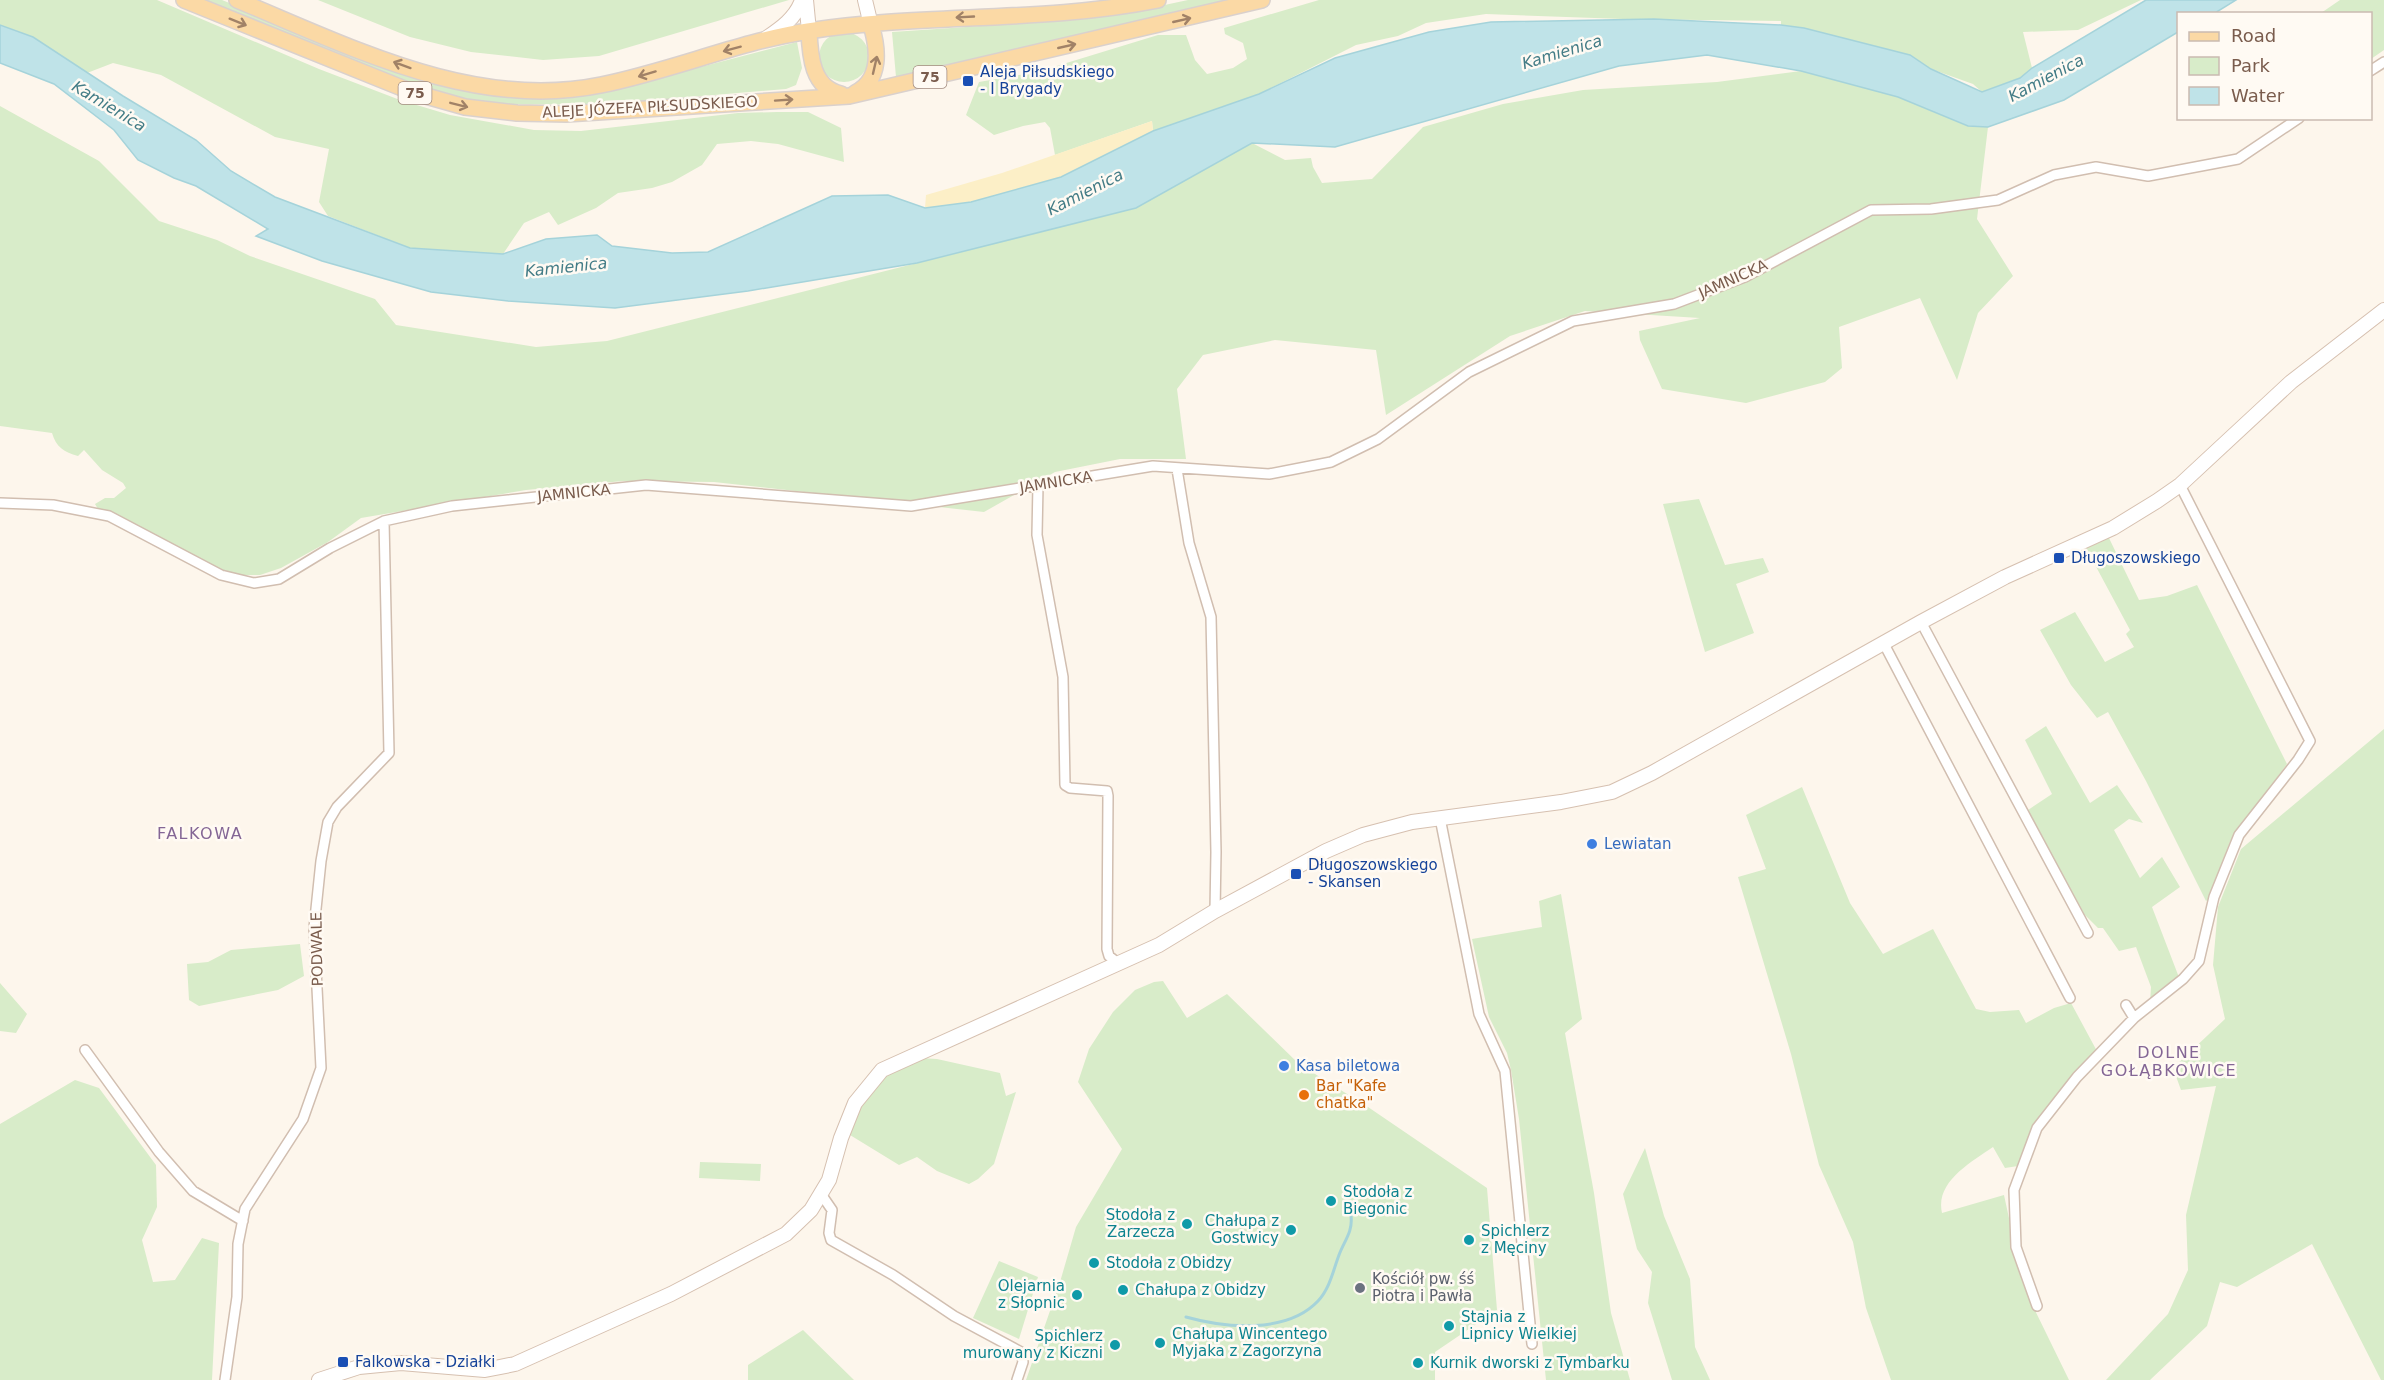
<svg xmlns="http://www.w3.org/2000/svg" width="2384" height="1380" font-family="'DejaVu Sans',sans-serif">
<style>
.green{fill:#d8ecc9}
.sand{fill:#fcefc7}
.water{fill:#bfe3e8;stroke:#a5d3da;stroke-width:1.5}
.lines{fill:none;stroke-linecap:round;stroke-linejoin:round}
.stream{stroke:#a5d3da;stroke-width:3}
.street-casing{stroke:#d1beb0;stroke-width:12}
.secondary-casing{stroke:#d6c0b0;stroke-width:16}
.primary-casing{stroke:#dad1cd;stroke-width:18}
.street{stroke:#fff;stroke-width:9}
.secondary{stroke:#fff;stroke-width:14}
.primary{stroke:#fbd9a5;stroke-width:15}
.oneway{stroke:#a18267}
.transit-dot{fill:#1a4fb4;stroke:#fffaf3;stroke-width:2}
.shop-dot{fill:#3f7fe0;stroke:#fffaf3;stroke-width:2}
.food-dot{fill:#e8710a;stroke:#fffaf3;stroke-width:2}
.culture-dot{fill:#0f9aa8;stroke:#fffaf3;stroke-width:2}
.worship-dot{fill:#6b7280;stroke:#fffaf3;stroke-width:2}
.labels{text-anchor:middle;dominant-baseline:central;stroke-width:5;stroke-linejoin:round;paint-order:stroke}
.shield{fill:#fffaf3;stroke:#a28b7f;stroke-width:1.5}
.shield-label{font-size:14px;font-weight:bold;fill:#7a5c4d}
.transit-label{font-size:15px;fill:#164399;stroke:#fffaf3;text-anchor:start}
.street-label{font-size:15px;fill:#7a5c4d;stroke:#fffaf3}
.shop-label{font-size:15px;fill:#366cbe;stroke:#fffaf3;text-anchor:start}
.food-label{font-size:15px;fill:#c56008;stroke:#fffaf3;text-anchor:start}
.culture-label{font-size:15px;fill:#0d838f;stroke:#fffaf3;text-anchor:start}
.worship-label{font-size:15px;fill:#5b616d;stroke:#fffaf3;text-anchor:start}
.water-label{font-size:16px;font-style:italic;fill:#437c86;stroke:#fffaf3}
.neighbourhood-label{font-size:16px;letter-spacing:1.5px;fill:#846695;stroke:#fffaf3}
</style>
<rect width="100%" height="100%" fill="#fdf6ec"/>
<path class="green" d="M0,0H157L319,69L400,100L450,115L534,130L581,131L738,113L777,112H808L841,128L844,162L778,144L751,141L717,144L702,165L672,182L652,188L618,193L596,208L558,225L549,212L524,223L503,254L410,248L328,216L319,202L329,149L275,137L161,75L113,63L87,73L33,37L0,25Z
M199,0H222L419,79L452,88L530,97L573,96L616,89L797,42L802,68L796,85L786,89L598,105L508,104L470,100L423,89Z
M318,0H789L599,56L543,60L471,52L410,37Z
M1188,0H1234L896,77L892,32L1025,23L1127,13Z
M1319,0H2141L2078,30L2023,32L2032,68L2020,78L1982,92L1973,84L1931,69L1910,55L1804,28L1781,25V21L1623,19L1486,14L1426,23L1398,36L1356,45L1259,94L1153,131L1152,121L1055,155L1050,128L1045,122L1023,126L994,135L966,115L979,82L1037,72L1158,35H1186L1195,60L1207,74L1233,68L1247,59L1243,43L1225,34L1224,28Z
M2340,0H2384V50L2371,59L2370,14L2321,13Z
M819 57a25 25 0 1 1 50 0a25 25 0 1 1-50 0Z
M1801,71L1898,97L1968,126L1988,127L1977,219L2013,276L1978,313L1957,380L1920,298L1839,327L1842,368L1825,382L1746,403L1662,389L1640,340L1639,331L1700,318L1585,311L1510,336L1386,415L1376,350L1275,340L1203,355L1177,389L1186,459H1120L1055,472L984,512L714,482L623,481L526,490L361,518L328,542L281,568L260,575H242L215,568L143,530L98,509L95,504L105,498H114L126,488L123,483L102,470L84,450L78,456C64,452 56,447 52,433L0,426V106L99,161L159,221L217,240L250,256L375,299L396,325L536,347L607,341L1136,208L1252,143L1285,160L1311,158L1313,167L1322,183L1372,179L1423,127L1503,104L1583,90L1717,82Z
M1699,499L1725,565L1763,558L1769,572L1736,584L1754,633L1705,652L1663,504Z
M2108,536L2139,600L2167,596L2197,585L2287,764L2230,842L2211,891L2213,896L2206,901L2146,781L2108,712L2097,718L2071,685L2040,630L2075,612L2105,662L2134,647L2126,634L2130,630L2086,548Z
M2046,726L2090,803L2117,785L2143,823L2129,819L2114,830L2140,878L2162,857L2180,887L2152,907L2180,980L2150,1003L2151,987L2136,947L2119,951L2103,928H2098L2084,914L2028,810L2052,794L2025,740Z
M2384,729V1380H2381L2312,1244L2237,1287L2220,1282L2207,1326L2150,1380H2106L2168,1314L2188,1270L2186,1215L2216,1086L2181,1090L2173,1068L2225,1019L2213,965L2218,907L2241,849Z
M1802,787L1850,903L1883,954L1933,929L1976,1009L1990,1012L2019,1010L2026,1023L2054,1008L2071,1003L2098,1053L2027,1144L2018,1166L2005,1168L1993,1147C1970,1163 1935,1182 1942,1213L2004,1195L2021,1274L2028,1296L2069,1380H1891L1866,1308L1853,1242L1819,1165L1791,1054L1738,877L1766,869L1746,815Z
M1561,894L1582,1019L1565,1033L1594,1193L1611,1313L1630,1380H1546L1519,1119L1511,1070L1507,1053L1489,1017L1472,939L1542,927L1539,901Z
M300,944L304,976L278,990L199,1006L189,1000L187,964L208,962L231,950Z
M1163,981L1187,1018L1227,994L1299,1064L1368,1107L1487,1188L1497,1310L1435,1352V1380H1026L1060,1282L1076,1227L1122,1149L1078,1082L1089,1049L1113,1012L1135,990L1154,982Z
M0,983L27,1014L16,1033L0,1031Z
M920,1058L937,1059L1000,1073L1006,1096L1016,1092L994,1164L978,1179L969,1184L937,1171L917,1157L899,1165L850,1135C862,1095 880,1072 920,1058Z
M75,1080L99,1088L156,1165L157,1207L142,1240L153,1282L175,1280L202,1238L219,1243L212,1380H0V1124Z
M1645,1148L1664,1216L1690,1279L1695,1347L1710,1380H1672L1648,1303L1652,1272L1637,1249L1623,1194Z
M700,1162L761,1164L760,1181L699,1178Z
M999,1261L1038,1277L1019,1339L973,1318Z
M803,1330L854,1380H748V1365Z"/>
<path class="sand" d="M1152,121L1153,131L1061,177L971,202L925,208L926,195L1002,173Z"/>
<path class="water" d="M2146,0H2236L2215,13L2178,14V32L2064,100L1988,127L1968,126L1898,97L1801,71L1707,55L1619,66L1335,147L1252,143L1136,208L917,263L748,291L615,308L508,301L431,292L322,261L256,236L268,229L196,186L174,178L138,160L114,130L54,84L0,63V25L33,37L123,96L196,140L231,171L275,197L410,248L503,254L546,239L597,235L612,246L672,253L708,252L832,196L888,195L925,208L971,202L1061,177L1153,131L1259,94L1335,58L1429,32L1491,22L1654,19L1781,25L1804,28L1910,55L1931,69L1982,92L2020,78L2032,68Z"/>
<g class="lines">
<path class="stream" d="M1186,1317C1225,1328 1287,1334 1318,1301C1330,1288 1333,1271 1339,1255C1344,1241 1353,1232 1351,1216"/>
<defs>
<path id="street" d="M2370,71L2384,62
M1177,469L1189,543L1211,617L1216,852L1215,911
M1038,485L1037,535L1063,677L1065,785L1070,788L1107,791L1108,796L1107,949L1109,956L1119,964
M0,503L53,505L109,516L221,575L254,583L279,579L330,548L384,521L452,506L646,485L911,506L1153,466L1269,474L1331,462L1378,439L1469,372L1573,321L1674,304L1745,277L1871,210L1931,209L1998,200L2054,175L2096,167L2148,176L2238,159L2299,118
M1921,622L2088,933
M1883,642L2070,998
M1440,818L1479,1014L1505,1071L1532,1344
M2126,1005L2134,1018
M85,1050L159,1152L193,1191L243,1221
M821,1194L832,1210L829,1233L831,1240L893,1275L954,1316L1021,1352L1023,1362L1017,1380
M2037,1306L2016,1247L2014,1190L2037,1128L2077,1077L2134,1018L2183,979L2199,961L2214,897L2239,835L2298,760L2310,741L2180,485
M225,1380L237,1297L238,1244L245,1209L303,1119L321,1068L314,928L321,861L328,822L337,807L389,753L384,521"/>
<path id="secondary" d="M806,0L809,31
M865,0L871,25
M765,39C780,29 796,18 802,0
M319,1380L359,1367L401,1363L485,1370L515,1364L671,1294L786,1234L811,1210L829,1180L841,1138L855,1103L882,1070L1159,945L1215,911L1326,851L1363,835L1412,822L1561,802L1612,792L1652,773L1921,622L2005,577L2113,528L2157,501L2180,485L2291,382L2384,310"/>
<path id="primary" d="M184,0L412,92L465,107L517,113L566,114L849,96L1262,0
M237,0C351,47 474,111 601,85C671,71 738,42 808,31C924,13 1043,23 1158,0
M809,31C810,56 812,88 841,94
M855,93C882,80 878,48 871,25"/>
</defs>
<use href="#street" class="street-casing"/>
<use href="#secondary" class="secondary-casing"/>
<use href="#primary" class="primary-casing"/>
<use href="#street" class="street"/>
<use href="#secondary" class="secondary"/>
<use href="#primary" class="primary"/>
</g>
<defs><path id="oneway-shaft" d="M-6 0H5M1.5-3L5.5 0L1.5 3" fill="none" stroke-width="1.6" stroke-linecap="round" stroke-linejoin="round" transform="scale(1.5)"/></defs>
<g class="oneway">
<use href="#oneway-shaft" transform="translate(965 17) rotate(177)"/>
<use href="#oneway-shaft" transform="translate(1182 20) rotate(-13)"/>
<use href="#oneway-shaft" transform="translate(238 22) rotate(22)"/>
<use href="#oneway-shaft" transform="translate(1067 46) rotate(-13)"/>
<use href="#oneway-shaft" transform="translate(732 49) rotate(165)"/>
<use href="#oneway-shaft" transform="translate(402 65) rotate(-160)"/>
<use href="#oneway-shaft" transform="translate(875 65) rotate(-77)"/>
<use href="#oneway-shaft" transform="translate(647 74) rotate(163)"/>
<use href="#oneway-shaft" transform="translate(784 100) rotate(-4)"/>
<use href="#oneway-shaft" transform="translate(459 105) rotate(14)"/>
</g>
<g class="transit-dot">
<rect x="962" y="75" width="12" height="12" rx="3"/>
<rect x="2053" y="552" width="12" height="12" rx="3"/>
<rect x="1290" y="868" width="12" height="12" rx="3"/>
<rect x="337" y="1356" width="12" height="12" rx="3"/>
</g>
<g class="shop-dot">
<circle cx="1592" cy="844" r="6"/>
<circle cx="1284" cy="1066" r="6"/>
</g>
<circle class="food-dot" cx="1304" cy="1095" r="6"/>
<g class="culture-dot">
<circle cx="1331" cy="1201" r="6"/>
<circle cx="1187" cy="1224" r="6"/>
<circle cx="1291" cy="1230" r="6"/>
<circle cx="1469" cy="1240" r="6"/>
<circle cx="1094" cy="1263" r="6"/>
<circle cx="1123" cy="1290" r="6"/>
<circle cx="1077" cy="1295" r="6"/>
<circle cx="1449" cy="1326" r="6"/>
<circle cx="1160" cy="1343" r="6"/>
<circle cx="1115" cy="1345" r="6"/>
<circle cx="1418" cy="1363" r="6"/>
</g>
<circle class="worship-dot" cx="1360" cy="1288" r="6"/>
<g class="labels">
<g class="shield">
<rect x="913.5" y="66" width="33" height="22" rx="4.5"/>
<rect x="398.5" y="82" width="33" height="22" rx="4.5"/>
</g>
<g class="shield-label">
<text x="930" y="77">75</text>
<text x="415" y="93">75</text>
</g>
<g class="transit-label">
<text x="980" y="72">Aleja Piłsudskiego<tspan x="980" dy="17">- I Brygady</tspan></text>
<text x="2071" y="558">Długoszowskiego</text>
<text x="1308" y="865">Długoszowskiego<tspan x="1308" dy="17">- Skansen</tspan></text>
<text x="355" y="1362">Falkowska - Działki</text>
</g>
<g class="street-label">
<text transform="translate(650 107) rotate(-3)">ALEJE JÓZEFA PIŁSUDSKIEGO</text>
<text transform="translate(1733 279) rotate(-24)">JAMNICKA</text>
<text transform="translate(1056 482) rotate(-9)">JAMNICKA</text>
<text transform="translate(574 493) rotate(-6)">JAMNICKA</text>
<text transform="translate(317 949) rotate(-91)">PODWALE</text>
</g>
<g class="shop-label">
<text x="1604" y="844">Lewiatan</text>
<text x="1296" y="1066">Kasa biletowa</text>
</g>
<g class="food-label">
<text x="1316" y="1086">Bar "Kafe<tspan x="1316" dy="17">chatka"</tspan></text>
</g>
<g class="culture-label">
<text x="1343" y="1192">Stodoła z<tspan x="1343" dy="17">Biegonic</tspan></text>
<text x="1175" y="1215" text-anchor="end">Stodoła z<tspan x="1175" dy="17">Zarzecza</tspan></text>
<text x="1279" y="1221" text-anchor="end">Chałupa z<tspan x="1279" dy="17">Gostwicy</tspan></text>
<text x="1481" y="1231">Spichlerz<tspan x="1481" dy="17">z Męciny</tspan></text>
<text x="1106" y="1263">Stodoła z Obidzy</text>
<text x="1065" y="1286" text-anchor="end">Olejarnia<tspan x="1065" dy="17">z Słopnic</tspan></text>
<text x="1135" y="1290">Chałupa z Obidzy</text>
<text x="1461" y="1317">Stajnia z<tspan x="1461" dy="17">Lipnicy Wielkiej</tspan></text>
<text x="1172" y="1334">Chałupa Wincentego<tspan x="1172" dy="17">Myjaka z Zagorzyna</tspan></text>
<text x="1103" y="1336" text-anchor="end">Spichlerz<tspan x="1103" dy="17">murowany z Kiczni</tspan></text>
<text x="1430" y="1363">Kurnik dworski z Tymbarku</text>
</g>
<g class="worship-label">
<text x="1372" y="1279">Kościół pw. śś<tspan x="1372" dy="17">Piotra i Pawła</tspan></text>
</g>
<g class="water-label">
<text transform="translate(1562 52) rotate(-17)">Kamienica</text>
<text transform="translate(2046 78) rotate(-28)">Kamienica</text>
<text transform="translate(109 106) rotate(31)">Kamienica</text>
<text transform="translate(1085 192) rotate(-27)">Kamienica</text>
<text transform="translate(566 267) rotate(-6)">Kamienica</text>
</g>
<g class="neighbourhood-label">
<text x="200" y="833">FALKOWA</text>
<text x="2169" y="1052">DOLNE<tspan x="2169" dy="18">GOŁĄBKOWICE</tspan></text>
</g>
</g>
<rect x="2177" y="12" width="195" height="108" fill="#fffaf3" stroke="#cabbb1" stroke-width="1.5"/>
<rect x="2189" y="32" width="30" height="9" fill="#fbd9a5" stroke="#cabbb1" stroke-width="1.5"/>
<text x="2231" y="42" font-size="18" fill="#7a5c4d">Road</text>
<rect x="2189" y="57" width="30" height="18" fill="#d8ecc9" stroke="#cabbb1" stroke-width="1.5"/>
<text x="2231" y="72" font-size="18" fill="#7a5c4d">Park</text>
<rect x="2189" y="87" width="30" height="18" fill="#bfe3e8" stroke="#cabbb1" stroke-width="1.5"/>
<text x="2231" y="102" font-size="18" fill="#7a5c4d">Water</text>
</svg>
